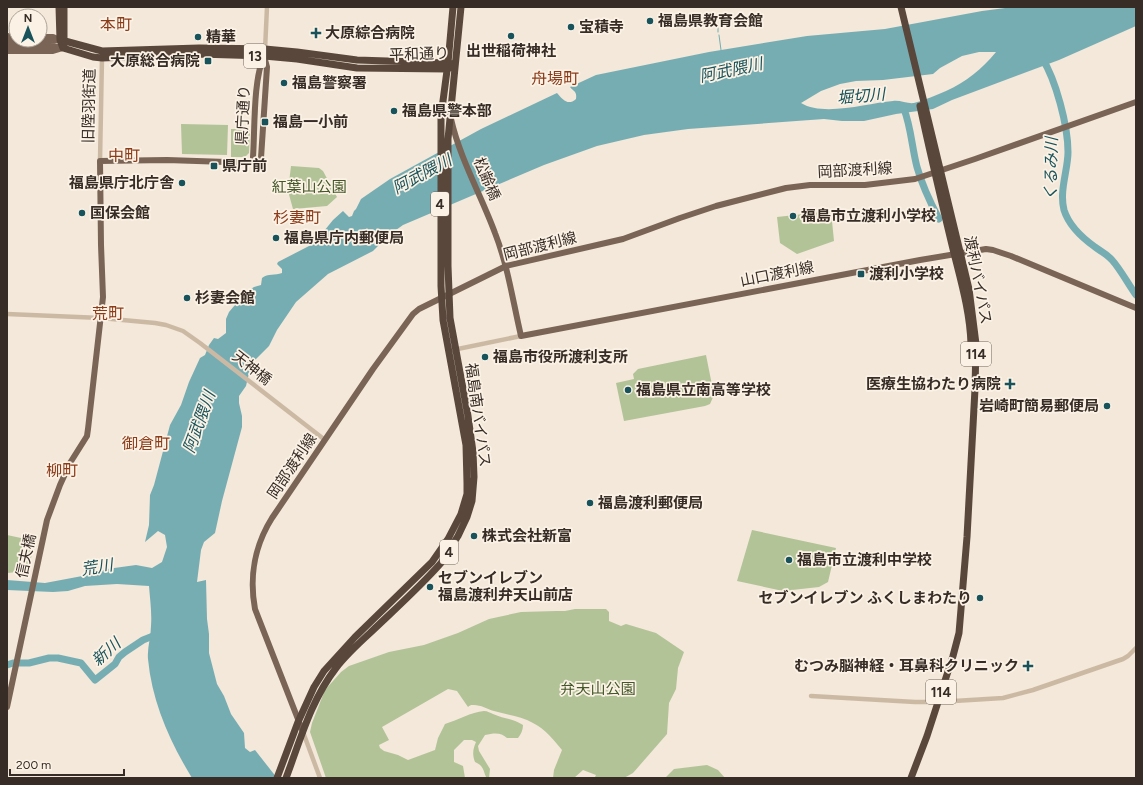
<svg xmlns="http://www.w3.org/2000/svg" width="1143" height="785" font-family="Figtree,'Noto Sans JP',sans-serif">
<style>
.green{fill:#b2c398}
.water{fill:#76adb3;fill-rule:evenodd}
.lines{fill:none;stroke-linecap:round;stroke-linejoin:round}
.stream{stroke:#76adb3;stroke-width:1}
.river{stroke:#76adb3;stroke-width:7}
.minor{stroke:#ccb9a4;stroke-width:4.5}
.major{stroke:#7a6456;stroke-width:6}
.highway{stroke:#59473c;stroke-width:7}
.poi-dot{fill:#18535c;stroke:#fbf2e5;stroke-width:1.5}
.labels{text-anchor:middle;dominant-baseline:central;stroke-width:3.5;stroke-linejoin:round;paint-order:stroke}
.shield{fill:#fbf2e5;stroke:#72675f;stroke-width:1}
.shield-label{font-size:14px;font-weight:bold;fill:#372c26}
.poi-label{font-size:15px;font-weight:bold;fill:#372c26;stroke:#fbf2e5;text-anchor:start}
.street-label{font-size:15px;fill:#372c26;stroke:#fbf2e5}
.park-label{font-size:15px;fill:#435728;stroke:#fbf2e5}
.neighbourhood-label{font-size:16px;fill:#8c3b19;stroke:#fbf2e5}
.water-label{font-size:16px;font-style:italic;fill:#18535c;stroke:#fbf2e5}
</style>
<rect width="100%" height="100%" fill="#f3e8d9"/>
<path class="green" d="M181,124L228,125L227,155L182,154Z
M231,129H250L249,153L245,157H231Z
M291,166L319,168L323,171L337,197L327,206L293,209L288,191Z
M831,211L834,241L797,254L780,243L777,217Z
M706,355L714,395L710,404L705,406L624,421L616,383L634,379L633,374L638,369Z
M752,530L836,548L828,582L819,587L783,591L737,581Z
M7,535L35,541L28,571L7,573Z
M575,609H606L609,612V621L621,626L626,624L656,633L684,652L678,668L676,689L669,703L667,734L633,773L624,778H598L595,777L596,775L583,770L574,778H553L554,770L562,750C554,740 545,729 533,723C521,716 507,715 494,711C487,709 481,705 474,705C470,705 471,705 468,707L457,691L448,689L382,727L389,740L379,745L380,748L384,751L398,755L408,760L435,750L438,738L445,724C458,720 471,712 484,711C488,711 490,713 493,714C504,719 512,718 523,725C523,730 521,734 518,738H507C501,732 494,733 485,735L478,746L479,751L490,769L489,778L486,777C483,770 484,766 475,762C472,754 473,749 476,742L472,740H464L454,750V762L463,766L465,778H326L310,732L312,723L325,690L341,672L349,666L389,652L424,645L458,633L489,619L521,612L556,611H565Z
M707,765L718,770L725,778H665L674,769Z"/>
<path class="water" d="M1013,7H1136V26L1059,60L952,100L933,109L896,114L864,121H842L824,119L688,129L644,135L597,146L544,165L403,225L389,235L373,251L328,274L296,302L277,330L269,346L253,362L250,369L246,386L239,396V403L242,416V427L222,501L215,533L204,542L201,550L197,582L206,580L207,619L209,634V653L217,684L224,696L231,714L244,733L245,748L250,752L255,750L277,778H192C170,742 152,702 148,659C147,648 151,637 151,626C152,613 150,599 149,586L117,584L85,586L68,591L53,592L7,590V580L45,583L93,574L107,569L136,565L152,568L162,562L167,547L165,535L158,531L145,542L149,525L150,495L154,485L170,425L181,405L189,382L200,358L205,355L209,345L214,338L218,339L226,333V319L229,312L246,292L254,287L261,285L262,278C268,273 275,276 282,273V269L277,264L278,262L309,246L320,236L333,220L343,211L349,217L352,216L354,211L356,209L361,199L390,179L481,129L557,93C563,100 568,106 576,99C577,91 574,92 570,87L596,75L709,52L807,36L885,29L982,11ZM979,52H996C982,69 966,82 946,91C936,95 925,100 914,103C908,104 900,100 893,101C868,103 824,117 801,103L821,91L840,84L856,81L883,80L933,74L940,68L962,56Z"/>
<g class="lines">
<path class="stream" d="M718,28V32
M719,35L721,50"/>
<path class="river" d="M1042,58C1056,80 1068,126 1068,152C1068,170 1059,191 1064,210C1069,226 1081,237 1095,247C1100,251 1107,254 1112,260C1121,270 1128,284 1136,295
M900,108L904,109C911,127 912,148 917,167C922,185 930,202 939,219
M7,665L13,663H29L49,658H58L81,663L95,680L115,664L119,657L125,652L143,640L158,634"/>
<path class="minor" d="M265,50L267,7
M100,161L102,57
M7,314L101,318L155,323L166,325L183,331L200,343L325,440
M448,351L521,336
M811,696L915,702H938L1003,698L1033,690L1123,659L1128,656L1136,648
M303,732L320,778"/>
<path class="major" d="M7,36L16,37
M40,37H53L60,40
M7,41L63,40
M7,46H53L61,48
M7,51H53L63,48
M451,119C460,159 481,195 495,233C508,266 513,302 521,336L920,260L986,249L993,250L1011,256L1136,308
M256,163L261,158L267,67L264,56
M256,163L253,157C255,129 253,80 264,56
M7,707L47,520L60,485L70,463L87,436L88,429L103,297L101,245L100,161L167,160L256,163
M303,732L255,609C249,577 255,545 272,518L373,369L413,314L419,309L506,266L623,239L680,218L716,206L786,188L810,185H865L915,179L975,159L1136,102"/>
<path class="highway" d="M59,7L60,40L63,48
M901,7L969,289L976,344L975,389L967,537L959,633L953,656L927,736L911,778
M65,41L102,51L199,48L265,49L297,52L357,60L448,63L452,64
M64,44V7
M63,48L93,57L102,58L199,54L264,56L297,59L357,68L447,69L450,68
M920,106C930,153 941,199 952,245C960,278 970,310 971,344
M277,778L298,722L314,687L324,671L355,637L432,562L448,539L461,514L467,494V483L466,445L443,320L441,286V116L448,63L453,7
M286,778C300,741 311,700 336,668C346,655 358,644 370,633C394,610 419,588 441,563L458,536L467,517L472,501L474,477L473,452L468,416L450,318L448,266V139L461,7"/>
</g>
<g class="poi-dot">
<circle cx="650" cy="21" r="4"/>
<circle cx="571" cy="27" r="4"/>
<path d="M314 27h4v4h4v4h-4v4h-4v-4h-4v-4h4z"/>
<circle cx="511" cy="36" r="4"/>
<circle cx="198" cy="37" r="4"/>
<rect x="204" y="57" width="8" height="8" rx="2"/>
<circle cx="284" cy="83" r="4"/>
<circle cx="394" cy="111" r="4"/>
<rect x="261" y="118" width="8" height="8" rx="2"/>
<rect x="210" y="162" width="8" height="8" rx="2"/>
<circle cx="182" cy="183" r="4"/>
<circle cx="82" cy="213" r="4"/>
<circle cx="793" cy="216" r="4"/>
<circle cx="276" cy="238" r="4"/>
<rect x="857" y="270" width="8" height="8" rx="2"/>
<circle cx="187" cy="298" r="4"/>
<circle cx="485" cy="357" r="4"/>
<path d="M1008 378h4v4h4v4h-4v4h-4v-4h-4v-4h4z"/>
<circle cx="628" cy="390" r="4"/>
<circle cx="1107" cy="406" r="4"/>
<circle cx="590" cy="503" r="4"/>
<circle cx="474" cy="536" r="4"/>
<circle cx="789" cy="560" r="4"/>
<circle cx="430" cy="587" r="4"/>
<circle cx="980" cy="598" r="4"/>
<path d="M1026 660h4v4h4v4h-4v4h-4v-4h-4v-4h4z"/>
</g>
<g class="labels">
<g class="shield">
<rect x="244" y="44" width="22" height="24" rx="3"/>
<rect x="431" y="192" width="18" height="24" rx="3"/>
<rect x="961" y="342" width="30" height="24" rx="3"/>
<rect x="440" y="540" width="18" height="24" rx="3"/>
<rect x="926" y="680" width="30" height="24" rx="3"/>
</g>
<g class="shield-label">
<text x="255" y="56">13</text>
<text x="440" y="204">4</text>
<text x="976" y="354">114</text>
<text x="449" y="552">4</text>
<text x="941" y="692">114</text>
</g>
<g class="poi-label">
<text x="658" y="21">福島県教育会館</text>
<text x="579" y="27">宝積寺</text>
<text x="325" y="33">大原綜合病院</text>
<text x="206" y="37">精華</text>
<text x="511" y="51" text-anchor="middle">出世稲荷神社</text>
<text x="200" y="61" text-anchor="end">大原総合病院</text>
<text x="292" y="83">福島警察署</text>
<text x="402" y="111">福島県警本部</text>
<text x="273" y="122">福島一小前</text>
<text x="222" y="166">県庁前</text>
<text x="174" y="183" text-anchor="end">福島県庁北庁舎</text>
<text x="90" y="213">国保会館</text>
<text x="801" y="216">福島市立渡利小学校</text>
<text x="284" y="238">福島県庁内郵便局</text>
<text x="869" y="274">渡利小学校</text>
<text x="195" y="298">杉妻会館</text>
<text x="493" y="357">福島市役所渡利支所</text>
<text x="1001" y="384" text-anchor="end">医療生協わたり病院</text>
<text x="636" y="390">福島県立南高等学校</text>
<text x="1099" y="406" text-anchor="end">岩崎町簡易郵便局</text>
<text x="598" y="503">福島渡利郵便局</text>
<text x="482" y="536">株式会社新富</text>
<text x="797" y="560">福島市立渡利中学校</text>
<text x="438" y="578">セブンイレブン<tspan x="438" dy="17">福島渡利弁天山前店</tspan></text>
<text x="972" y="598" text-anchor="end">セブンイレブン ふくしまわたり</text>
<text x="1019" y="666" text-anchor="end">むつみ脳神経・耳鼻科クリニック</text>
</g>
<g class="street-label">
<text transform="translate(419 54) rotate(-2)">平和通り</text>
<text transform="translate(89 106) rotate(-89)">旧陸羽街道</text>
<text transform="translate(243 115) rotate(-87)">県庁通り</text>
<text transform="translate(855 170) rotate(-3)">岡部渡利線</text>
<text transform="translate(487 179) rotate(67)">松齢橋</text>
<text transform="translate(540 246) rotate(-14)">岡部渡利線</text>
<text transform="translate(777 274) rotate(-11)">山口渡利線</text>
<text transform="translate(978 280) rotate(79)">渡利バイパス</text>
<text transform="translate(252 368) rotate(38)">天神橋</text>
<text transform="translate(478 415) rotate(82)">福島南バイパス</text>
<text transform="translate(292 466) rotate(-56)">岡部渡利線</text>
<text transform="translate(26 556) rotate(-78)">信夫橋</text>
</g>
<g class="park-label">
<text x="309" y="187">紅葉山公園</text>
<text x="598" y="689">弁天山公園</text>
</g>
<g class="neighbourhood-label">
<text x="116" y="24">本町</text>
<text x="555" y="78">舟場町</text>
<text x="124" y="155">中町</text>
<text x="297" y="217">杉妻町</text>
<text x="108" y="313">荒町</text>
<text x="146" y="443">御倉町</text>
<text x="62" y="470">柳町</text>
</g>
<g class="water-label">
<text transform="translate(731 70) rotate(-12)">阿武隈川</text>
<text transform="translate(861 96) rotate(-5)">堀切川</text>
<text transform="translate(1051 169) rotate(-89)">くるみ川</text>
<text transform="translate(422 174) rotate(-28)">阿武隈川</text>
<text transform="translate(199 422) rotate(-70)">阿武隈川</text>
<text transform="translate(97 567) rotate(-9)">荒川</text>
<text transform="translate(106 652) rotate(-42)">新川</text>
</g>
</g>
<rect width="1143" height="785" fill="none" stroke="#372c26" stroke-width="16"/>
<g transform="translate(28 28)"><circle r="19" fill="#fbf2e5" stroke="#ada399"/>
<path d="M0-3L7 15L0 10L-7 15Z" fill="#18535c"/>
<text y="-6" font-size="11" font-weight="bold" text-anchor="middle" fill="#372c26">N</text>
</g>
<path d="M10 769v6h114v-6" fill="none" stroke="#372c26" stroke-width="2"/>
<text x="16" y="769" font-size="12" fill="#372c26" stroke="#fbf2e5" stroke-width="3" paint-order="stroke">200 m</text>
</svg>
